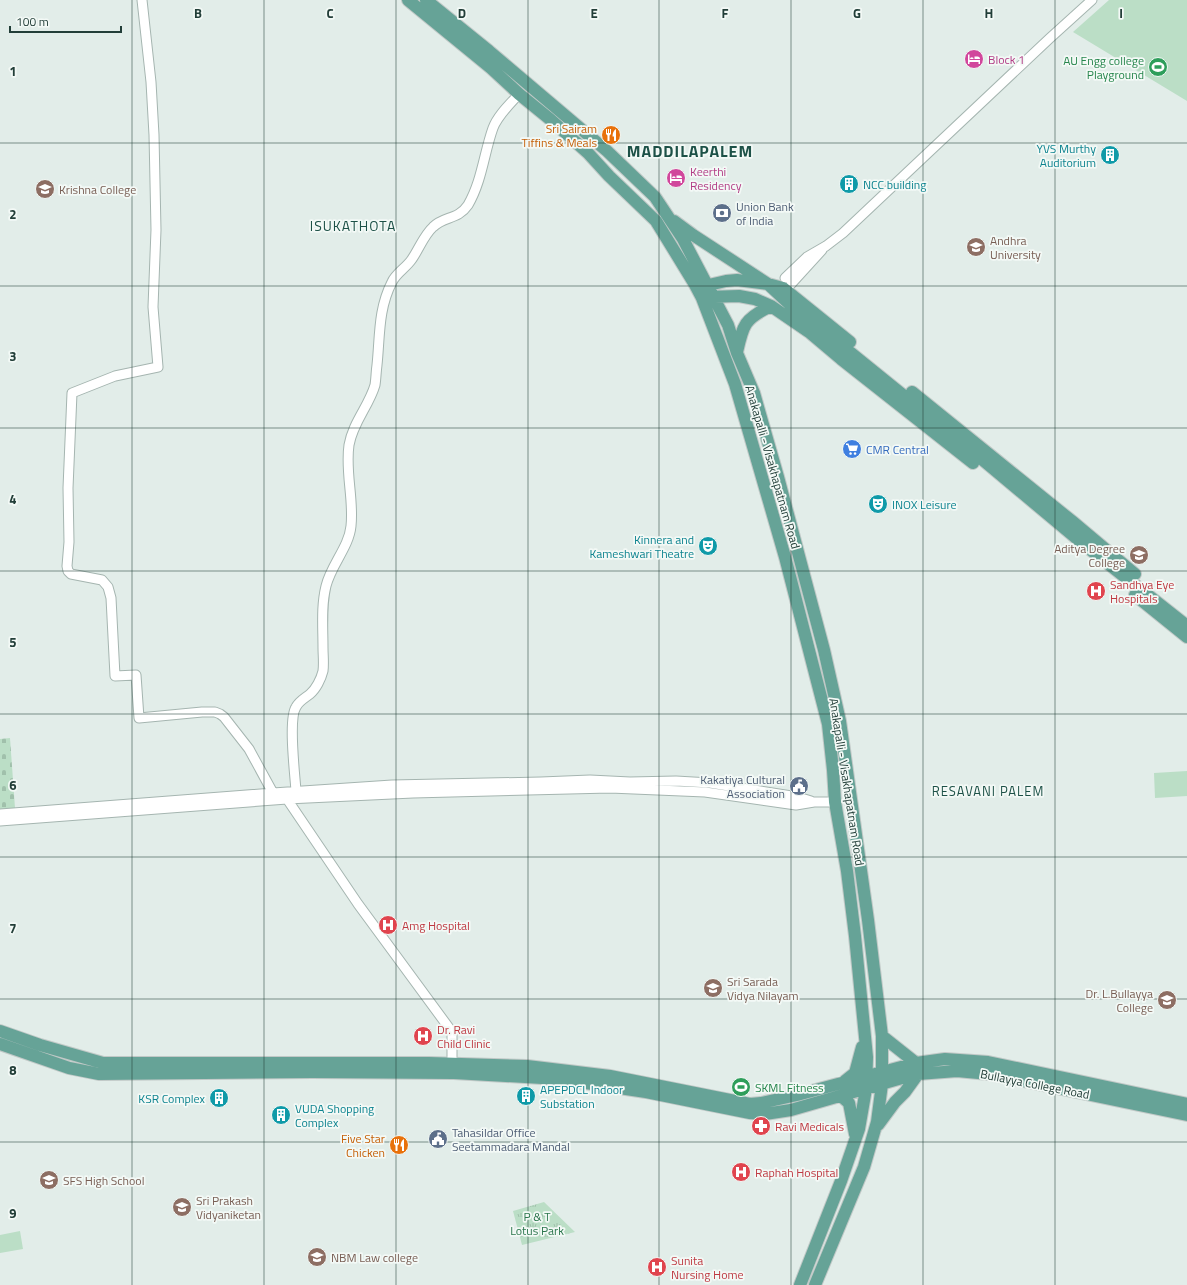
<svg xmlns="http://www.w3.org/2000/svg" width="1187" height="1285" font-family="'Titillium Web',sans-serif">
<style>
.cemetery{fill:url(#cemetery-stones)}
.park{fill:url(#park-tufts)}
.pitch{fill:#bbdec6}
.lines{fill:none;stroke-linecap:round;stroke-linejoin:round}
.minor-casing{stroke:#a5b5b0;stroke-width:11}
.major-casing{stroke:#c1c9c7;stroke-width:14}
.minor{stroke:#fff;stroke-width:9}
.major{stroke:#66a397;stroke-width:12}
.grid{fill:none;stroke:#223e38;stroke-width:1;stroke-opacity:0.55}
.labels{text-anchor:middle;dominant-baseline:central;stroke-width:3.5;stroke-linejoin:round;paint-order:stroke}
.hotel-label{font-size:12px;fill:#b23c85;stroke:#f3f9f6;text-anchor:start}
.leisure-label{font-size:12px;fill:#27864d;stroke:#f3f9f6;text-anchor:end}
.food-label{font-size:12px;fill:#c56008;stroke:#f3f9f6;text-anchor:end}
.culture-label{font-size:12px;fill:#0d838f;stroke:#f3f9f6;text-anchor:start}
.education-label{font-size:12px;fill:#785e54;stroke:#f3f9f6;text-anchor:start}
.service-label{font-size:12px;fill:#4e5e75;stroke:#f3f9f6;text-anchor:start}
.shop-label{font-size:12px;fill:#366cbe;stroke:#f3f9f6;text-anchor:start}
.street-label{font-size:12px;fill:#223e38;stroke:#f3f9f6}
.health-label{font-size:12px;fill:#be3a42;stroke:#f3f9f6;text-anchor:start}
.park-label{font-size:12px;fill:#2b764c;stroke:#f3f9f6}
.neighbourhood-label{font-size:13px;letter-spacing:1px;fill:#1d5147;stroke:#f3f9f6}
.quarter-label{font-size:14px;letter-spacing:1px;fill:#1d5147;stroke:#f3f9f6}
.district-label{font-size:16px;font-weight:bold;letter-spacing:1px;fill:#1d5147;stroke:#f3f9f6}
.grid-label{font-size:13px;text-anchor:middle;font-weight:bold;fill:#223e38;stroke:#f3f9f6;stroke-width:3.5;stroke-linejoin:round;paint-order:stroke}
</style>
<defs>
<pattern id="cemetery-stones" width="16" height="16" patternUnits="userSpaceOnUse"><rect width="16" height="16" fill="#bbdec6"/><path d="M2 7V4a2 2 0 0 1 4 0v3zM10 15v-3a2 2 0 0 1 4 0v3z" fill="#a0c0ab"/></pattern>
<pattern id="park-tufts" width="24" height="20" patternUnits="userSpaceOnUse"><rect width="24" height="20" fill="#bbdec6"/><path d="M3 7l-1-3M5 7V3M7 7l1-3M15 17l-1-3M17 17v-4M19 17l1-3" fill="none" stroke="#a0c0ab"/></pattern>
</defs>
<rect width="100%" height="100%" fill="#e2ede9"/>
<path class="cemetery" d="M10,738L15,808L0,809V739Z"/>
<path class="park" d="M544,1202L575,1232L522,1245L513,1211Z"/>
<path class="pitch" d="M1109,0H1187V101L1073,32Z
M1187,771V796L1155,798L1154,773Z
M20,1231L23,1249L0,1253V1235Z"/>
<g class="lines">
<defs>
<path id="minor" d="M142,0L151,82L154,135L156,230L153,307L158,367L115,376L72,393L68,488L69,542L67,566L68,571L71,574L102,580L108,587L111,598L115,676L136,675L139,718L202,712H215L220,714L224,717L249,749L273,793L287,799L358,904L452,1032V1064
M785,278L807,257L826,246L843,233L1050,38L1092,0
M791,284L822,250
M296,791C295,775 288,719 296,707C299,701 305,698 310,694C316,689 321,679 323,671C324,663 323,655 323,648C323,627 321,606 326,586C331,565 349,547 351,526C354,499 345,472 349,445C353,422 369,406 375,385C376,379 376,372 377,365C380,337 378,309 392,282C396,273 406,268 412,259C419,249 424,235 433,227C444,216 458,220 468,205C482,181 484,153 493,128C498,115 510,104 519,94
M0,814L273,793L392,785L541,782L590,780L630,782L676,781L710,783L798,797L811,801
M0,821L287,799L413,793L610,788L705,792L796,805L814,802H835"/>
<path id="major" d="M408,0L491,68L519,94L551,120L588,153L609,176L656,221L694,283L702,298L735,384L785,557L828,724L833,770L835,802L847,871L855,936L867,1057L866,1089L859,1129L841,1181L800,1285
M426,0L489,51L607,151L655,197L683,239L728,325L737,353L754,393L778,477L824,650L840,721L868,920L882,1036V1084L877,1122L864,1167L815,1285
M674,221L693,235L768,284L797,311L841,345L983,460L1082,543L1187,626
M700,287L726,281L737,280L768,284L783,288L850,342
M707,297L739,296L755,299L771,306L809,332L841,359L973,463
M737,352C743,325 744,319 771,306
M912,392L1073,522L1135,574
M1135,595L1187,637
M0,1031L40,1045L103,1063H429L527,1066L610,1076L750,1104L761,1103L797,1095L916,1063L945,1059L988,1062L1187,1104
M882,1036L916,1063
M0,1044L69,1068L99,1074L312,1072L454,1073L559,1079L646,1092L750,1113L765,1114L791,1110L902,1078L918,1074L957,1071L989,1074L1010,1078L1187,1115
M845,1081L855,1073L862,1047
M841,1096L849,1103L855,1134
M878,1125L895,1102L905,1092L918,1074"/>
</defs>
<use href="#minor" class="minor-casing"/>
<use href="#major" class="major-casing"/>
<use href="#minor" class="minor"/>
<use href="#major" class="major"/>
</g>
<path class="grid" d="M132,0V1285M264,0V1285M396,0V1285M528,0V1285M659,0V1285M791,0V1285M923,0V1285M1055,0V1285M0,143H1187M0,286H1187M0,428H1187M0,571H1187M0,714H1187M0,857H1187M0,999H1187M0,1142H1187"/>
<defs>
<symbol id="hotel-disc" viewBox="-11 -11 22 22"><circle r="9.5" fill="#d1479c" stroke="#f3f9f6"/><path d="M-6-4.5h1.5V1H6V5H4.5V3h-9V5H-6ZM-4 0a1.8 1.8 0 1 1 3.6 0ZM.5 0V-2.5h3Q6-2.5 6 0Z" fill="#fff"/></symbol>
<symbol id="stadium-disc" viewBox="-11 -11 22 22"><circle r="9.5" fill="#2e9e5b" stroke="#f3f9f6"/><path d="M0-5a6.5 5 0 1 0 0 10a6.5 5 0 1 0 0-10ZM-3.5-1.8h7v3.6h-7Z" fill="#fff"/></symbol>
<symbol id="restaurant-disc" viewBox="-11 -11 22 22"><circle r="9.5" fill="#e8710a" stroke="#f3f9f6"/><path d="M-5-6h1v4h1v-4h1v4h1v-4h1v5L-1.5 .5V6h-2V.5L-5-1ZM5-6V6H3V1.5H1.5Q1.5-4 5-6Z" fill="#fff"/></symbol>
<symbol id="building-disc" viewBox="-11 -11 22 22"><circle r="9.5" fill="#0f9aa8" stroke="#f3f9f6"/><path d="M-4-6H4V6H1V3H-1V6H-4ZM-2.5-4.3h1.7v1.8h-1.7ZM.8-4.3h1.7v1.8H.8ZM-2.5-1h1.7V.8h-1.7ZM.8-1h1.7V.8H.8Z" fill="#fff"/></symbol>
<symbol id="university-disc" viewBox="-11 -11 22 22"><circle r="9.5" fill="#8d6e63" stroke="#f3f9f6"/><path d="M0-5L7-2L0 1L-7-2ZM-4 1L0 2.5L4 1V4Q0 6-4 4Z" fill="#fff"/></symbol>
<symbol id="bank-disc" viewBox="-11 -11 22 22"><circle r="9.5" fill="#5c6f8a" stroke="#f3f9f6"/><path d="M-6-4H6V4H-6ZM0-2.3a2.3 2.3 0 1 0 0 4.6a2.3 2.3 0 1 0 0-4.6Z" fill="#fff"/></symbol>
<symbol id="supermarket-disc" viewBox="-11 -11 22 22"><circle r="9.5" fill="#3f7fe0" stroke="#f3f9f6"/><path d="M-6-5.5h2.5l.6 2H6L4.5 2H-2.5L-4.4-4H-6ZM-1.5 3.2a1.3 1.3 0 1 0 .1 0ZM3 3.2a1.3 1.3 0 1 0 .1 0Z" fill="#fff"/></symbol>
<symbol id="theatre-disc" viewBox="-11 -11 22 22"><circle r="9.5" fill="#0f9aa8" stroke="#f3f9f6"/><path d="M-5-5.5Q0-4 5-5.5V0Q5 5 0 6Q-5 5-5 0ZM-3.3-2.5H-1v1.5H-3.3ZM1-2.5H3.3v1.5H1ZM-2.8 1Q0 5.5 2.8 1Z" fill="#fff"/></symbol>
<symbol id="hospital-disc" viewBox="-11 -11 22 22"><circle r="9.5" fill="#e0444e" stroke="#f3f9f6"/><path d="M-5-5h3v3.5h4V-5h3V5h-3V1.5h-4V5h-3Z" fill="#fff"/></symbol>
<symbol id="civic-disc" viewBox="-11 -11 22 22"><circle r="9.5" fill="#5c6f8a" stroke="#f3f9f6"/><path d="M-.6-6.5H3V-4.5H.6V-3L4-1V1h2V6H-6V1h2V-1L-.6-3ZM-1.2 2.5V6h2.4V2.5Z" fill="#fff"/></symbol>
<symbol id="school-disc" viewBox="-11 -11 22 22"><circle r="9.5" fill="#8d6e63" stroke="#f3f9f6"/><path d="M0-5L7-2L0 1L-7-2ZM-4 1L0 2.5L4 1V4Q0 6-4 4Z" fill="#fff"/></symbol>
<symbol id="pharmacy-disc" viewBox="-11 -11 22 22"><circle r="9.5" fill="#e0444e" stroke="#f3f9f6"/><path d="M-2-6h4v4h4v4h-4v4h-4v-4h-4v-4h4Z" fill="#fff"/></symbol>
</defs>
<g fill-rule="evenodd">
<use href="#hotel-disc" x="963" y="48" width="22" height="22"/>
<use href="#stadium-disc" x="1147" y="56" width="22" height="22"/>
<use href="#restaurant-disc" x="600" y="124" width="22" height="22"/>
<use href="#building-disc" x="1099" y="144" width="22" height="22"/>
<use href="#hotel-disc" x="665" y="167" width="22" height="22"/>
<use href="#building-disc" x="838" y="173" width="22" height="22"/>
<use href="#university-disc" x="34" y="178" width="22" height="22"/>
<use href="#bank-disc" x="711" y="202" width="22" height="22"/>
<use href="#university-disc" x="965" y="236" width="22" height="22"/>
<use href="#supermarket-disc" x="841" y="438" width="22" height="22"/>
<use href="#theatre-disc" x="867" y="493" width="22" height="22"/>
<use href="#theatre-disc" x="697" y="535" width="22" height="22"/>
<use href="#university-disc" x="1128" y="544" width="22" height="22"/>
<use href="#hospital-disc" x="1085" y="580" width="22" height="22"/>
<use href="#civic-disc" x="788" y="775" width="22" height="22"/>
<use href="#hospital-disc" x="377" y="914" width="22" height="22"/>
<use href="#school-disc" x="702" y="977" width="22" height="22"/>
<use href="#university-disc" x="1156" y="989" width="22" height="22"/>
<use href="#hospital-disc" x="412" y="1025" width="22" height="22"/>
<use href="#stadium-disc" x="730" y="1076" width="22" height="22"/>
<use href="#building-disc" x="515" y="1085" width="22" height="22"/>
<use href="#building-disc" x="208" y="1087" width="22" height="22"/>
<use href="#building-disc" x="270" y="1104" width="22" height="22"/>
<use href="#pharmacy-disc" x="750" y="1115" width="22" height="22"/>
<use href="#civic-disc" x="427" y="1128" width="22" height="22"/>
<use href="#restaurant-disc" x="388" y="1134" width="22" height="22"/>
<use href="#hospital-disc" x="730" y="1161" width="22" height="22"/>
<use href="#school-disc" x="38" y="1169" width="22" height="22"/>
<use href="#school-disc" x="171" y="1196" width="22" height="22"/>
<use href="#university-disc" x="306" y="1246" width="22" height="22"/>
<use href="#hospital-disc" x="646" y="1256" width="22" height="22"/>
</g>
<g class="labels">
<g class="hotel-label">
<text x="988" y="59">Block 1</text>
<text x="690" y="171">Keerthi<tspan x="690" dy="14">Residency</tspan></text>
</g>
<g class="leisure-label">
<text x="1144" y="60">AU Engg college<tspan x="1144" dy="14">Playground</tspan></text>
<text x="755" y="1087" text-anchor="start">SKML Fitness</text>
</g>
<g class="food-label">
<text x="597" y="128">Sri Sairam<tspan x="597" dy="14">Tiffins &amp; Meals</tspan></text>
<text x="385" y="1138">Five Star<tspan x="385" dy="14">Chicken</tspan></text>
</g>
<g class="culture-label">
<text x="1096" y="148" text-anchor="end">YVS Murthy<tspan x="1096" dy="14">Auditorium</tspan></text>
<text x="863" y="184">NCC building</text>
<text x="892" y="504">INOX Leisure</text>
<text x="694" y="539" text-anchor="end">Kinnera and<tspan x="694" dy="14">Kameshwari Theatre</tspan></text>
<text x="540" y="1089">APEPDCL Indoor<tspan x="540" dy="14">Substation</tspan></text>
<text x="205" y="1098" text-anchor="end">KSR Complex</text>
<text x="295" y="1108">VUDA Shopping<tspan x="295" dy="14">Complex</tspan></text>
</g>
<g class="education-label">
<text x="59" y="189">Krishna College</text>
<text x="990" y="240">Andhra<tspan x="990" dy="14">University</tspan></text>
<text x="1125" y="548" text-anchor="end">Aditya Degree<tspan x="1125" dy="14">College</tspan></text>
<text x="727" y="981">Sri Sarada<tspan x="727" dy="14">Vidya Nilayam</tspan></text>
<text x="1153" y="993" text-anchor="end">Dr. L.Bullayya<tspan x="1153" dy="14">College</tspan></text>
<text x="63" y="1180">SFS High School</text>
<text x="196" y="1200">Sri Prakash<tspan x="196" dy="14">Vidyaniketan</tspan></text>
<text x="331" y="1257">NBM Law college</text>
</g>
<g class="service-label">
<text x="736" y="206">Union Bank<tspan x="736" dy="14">of India</tspan></text>
<text x="785" y="779" text-anchor="end">Kakatiya Cultural<tspan x="785" dy="14">Association</tspan></text>
<text x="452" y="1132">Tahasildar Office<tspan x="452" dy="14">Seetammadara Mandal</tspan></text>
</g>
<g class="shop-label">
<text x="866" y="449">CMR Central</text>
</g>
<g class="street-label">
<text transform="translate(773 467) rotate(74)">Anakapalli - Visakhapatnam Road</text>
<text transform="translate(847 782) rotate(81)">Anakapalli - Visakhapatnam Road</text>
<text transform="translate(1035 1084) rotate(11)">Bullayya College Road</text>
</g>
<g class="health-label">
<text x="1110" y="584">Sandhya Eye<tspan x="1110" dy="14">Hospitals</tspan></text>
<text x="402" y="925">Amg Hospital</text>
<text x="437" y="1029">Dr. Ravi<tspan x="437" dy="14">Child Clinic</tspan></text>
<text x="775" y="1126">Ravi Medicals</text>
<text x="755" y="1172">Raphah Hospital</text>
<text x="671" y="1260">Sunita<tspan x="671" dy="14">Nursing Home</tspan></text>
</g>
<g class="park-label">
<text x="537" y="1216">P &amp; T<tspan x="537" dy="14">Lotus Park</tspan></text>
</g>
<g class="neighbourhood-label">
<text x="988" y="791">RESAVANI PALEM</text>
</g>
<g class="quarter-label">
<text x="353" y="225">ISUKATHOTA</text>
</g>
<g class="district-label">
<text x="690" y="151">MADDILAPALEM</text>
</g>
</g>
<g class="grid-label">
<text x="198" y="18">B</text>
<text x="330" y="18">C</text>
<text x="462" y="18">D</text>
<text x="594" y="18">E</text>
<text x="725" y="18">F</text>
<text x="857" y="18">G</text>
<text x="989" y="18">H</text>
<text x="1121" y="18">I</text>
<text x="13" y="76">1</text>
<text x="13" y="219">2</text>
<text x="13" y="361">3</text>
<text x="13" y="504">4</text>
<text x="13" y="647">5</text>
<text x="13" y="790">6</text>
<text x="13" y="933">7</text>
<text x="13" y="1075">8</text>
<text x="13" y="1218">9</text>
</g>
<path d="M10 26v6h111v-6" fill="none" stroke="#223e38" stroke-width="2"/>
<text x="16" y="26" font-size="12" fill="#223e38" stroke="#f3f9f6" stroke-width="3" paint-order="stroke">100 m</text>
</svg>
